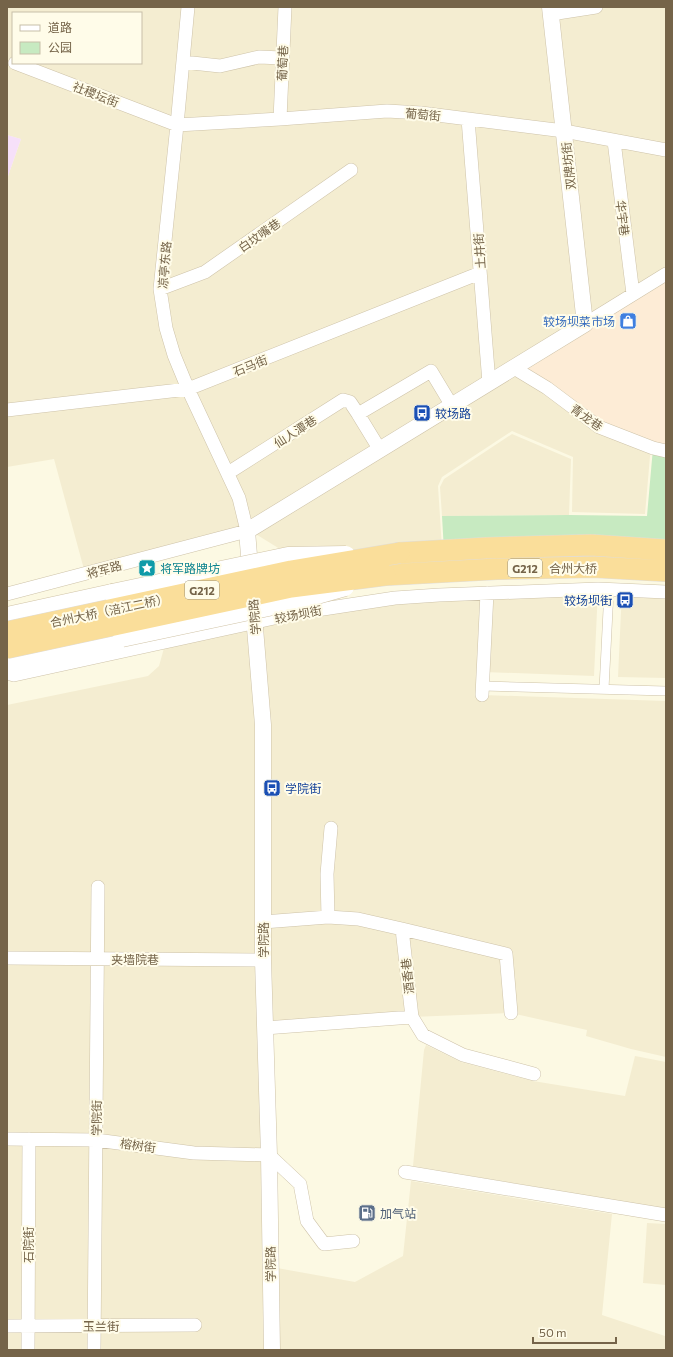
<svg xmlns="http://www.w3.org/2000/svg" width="673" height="1357" font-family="Commissioner,'Noto Sans SC',sans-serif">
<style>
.residential{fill:#f4edd1;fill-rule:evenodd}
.commercial{fill:#fdecd6}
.education{fill:#f6e0f9}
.green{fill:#c7eac1}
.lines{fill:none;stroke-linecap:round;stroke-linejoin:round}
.pedestrian-casing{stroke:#cec3a9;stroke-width:10}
.minor-casing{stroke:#cec3a9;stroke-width:14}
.tertiary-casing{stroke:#cec3a9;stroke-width:17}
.secondary-casing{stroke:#d1c4a7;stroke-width:19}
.trunk-casing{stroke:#e1ddd7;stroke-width:22}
.pedestrian{stroke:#fff;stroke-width:9}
.minor{stroke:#fff;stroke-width:13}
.tertiary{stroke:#fff;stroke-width:16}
.secondary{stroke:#fff;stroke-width:18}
.trunk{stroke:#fade9a;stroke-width:21}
.secondary-bridge-casing{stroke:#d1c4a7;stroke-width:19;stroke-linecap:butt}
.trunk-bridge-casing{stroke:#e1ddd7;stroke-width:22;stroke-linecap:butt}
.secondary-bridge{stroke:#fff;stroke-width:18}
.trunk-bridge{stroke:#fade9a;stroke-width:21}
.labels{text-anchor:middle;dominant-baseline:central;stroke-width:4;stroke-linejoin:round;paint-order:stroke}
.shield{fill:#fffce9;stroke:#9e9279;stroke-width:1}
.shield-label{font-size:11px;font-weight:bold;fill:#756449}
.street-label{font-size:12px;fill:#756449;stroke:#fffce9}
.shop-label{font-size:12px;fill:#366cbe;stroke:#fffce9;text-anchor:end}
.transit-label{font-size:12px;fill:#164399;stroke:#fffce9;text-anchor:start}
.culture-label{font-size:12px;fill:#0d838f;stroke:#fffce9;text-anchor:start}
.service-label{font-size:12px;fill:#4e5e75;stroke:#fffce9;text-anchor:start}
</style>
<rect width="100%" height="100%" fill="#fcf9e3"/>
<path class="residential" d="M7,7H188L160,289L166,328L247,531L85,573L54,459L7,467V179L21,139L7,135ZM13,13H141V63H13Z
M190,7H666V272L645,514L572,512L573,457L512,431L442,477L438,486L442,548L288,554L249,530L176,354L163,289Z
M512,434L571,459L569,515L442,516L440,487L444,479Z
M598,589L594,676L484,672L483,695L666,701V1057L631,1049L586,1036L587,1030L511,1013L412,1017L265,1028L272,1350H7V705L148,676L159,666L166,641L395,598Z
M622,590L666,593V678L618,677Z
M426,1045L461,1062L533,1081L625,1096L635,1056L666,1062V1209L413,1166L424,1050Z
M411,1181L612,1214L602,1315L665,1336L666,1334V1350H279L277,1268L355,1282L403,1256Z
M647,1223L666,1224V1285L643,1283Z"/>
<path class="commercial" d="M666,274V451L599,427L514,368Z"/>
<path class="education" d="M7,135L21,139L7,179Z"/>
<path class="green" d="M653,448L666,451V550L444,551L442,516L569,515L647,516Z"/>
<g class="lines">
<defs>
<path id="pedestrian" d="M483,686L666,691
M604,689L609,590"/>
<path id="minor" d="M551,14L596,7
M183,62L220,66L259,57L282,58
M15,63L177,125L280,119L387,111L421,113L564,131L666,150
M280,119L285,7
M468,119L489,383
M614,141L633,294
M160,289L205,272L351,170
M585,324L666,274
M514,368L547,388L599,427L653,448L666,451
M7,410L188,389L480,273
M380,450L358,414L431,371L452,406
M228,473L343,400L350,402L358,414
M7,594L247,531L239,498L188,389L174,355L166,328L160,289L177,125L188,7
M7,673L14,675L297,613L395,598L439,595L598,589L666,592
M482,695L487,593
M328,917L327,874L331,828
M263,922L328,917L358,919L402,929L412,1017L265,1028
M402,929L506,954L511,1013
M7,958L263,960
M412,1017L423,1035L463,1055L534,1074
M7,1139L96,1140L194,1153L269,1155L300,1184L307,1221L324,1244L353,1241
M405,1172L666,1215
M7,1326L195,1325
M28,1350L29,1139
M94,1350L98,887"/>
<path id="tertiary" d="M272,1350L269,1155L263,960V725L247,531L585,324L550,7"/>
<path id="secondary" d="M7,616L112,593
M7,662L122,638"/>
<path id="trunk" d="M399,553L486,548L591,545L666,550
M385,575L497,569L594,567L666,571"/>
</defs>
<use href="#pedestrian" class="pedestrian-casing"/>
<use href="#minor" class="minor-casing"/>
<use href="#tertiary" class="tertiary-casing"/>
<use href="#secondary" class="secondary-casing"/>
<use href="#trunk" class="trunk-casing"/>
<use href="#pedestrian" class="pedestrian"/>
<use href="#minor" class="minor"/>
<use href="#tertiary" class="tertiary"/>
<use href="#secondary" class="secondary"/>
<use href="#trunk" class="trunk"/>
<defs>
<path id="secondary-bridge" d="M112,593L288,556L346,555
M122,638L292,602L345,587"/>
<path id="trunk-bridge" d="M7,632L291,571L399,553
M7,648L291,587L385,575"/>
</defs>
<use href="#secondary-bridge" class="secondary-bridge-casing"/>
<use href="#trunk-bridge" class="trunk-bridge-casing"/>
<use href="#secondary-bridge" class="secondary-bridge"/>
<use href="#trunk-bridge" class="trunk-bridge"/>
</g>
<defs>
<symbol id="shop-square" viewBox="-11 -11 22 22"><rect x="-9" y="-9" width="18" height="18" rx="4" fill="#3f7fe0" stroke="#fffce9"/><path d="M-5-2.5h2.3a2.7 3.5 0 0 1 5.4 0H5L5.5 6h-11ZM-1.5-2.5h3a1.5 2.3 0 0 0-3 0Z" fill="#fff"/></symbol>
<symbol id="bus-square" viewBox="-11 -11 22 22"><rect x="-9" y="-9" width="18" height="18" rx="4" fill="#1a4fb4" stroke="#fffce9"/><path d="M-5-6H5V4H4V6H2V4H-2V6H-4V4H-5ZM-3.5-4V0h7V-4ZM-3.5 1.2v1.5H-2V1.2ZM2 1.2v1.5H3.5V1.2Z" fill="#fff"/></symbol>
<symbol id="sight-square" viewBox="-11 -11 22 22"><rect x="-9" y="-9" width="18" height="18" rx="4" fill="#0f9aa8" stroke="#fffce9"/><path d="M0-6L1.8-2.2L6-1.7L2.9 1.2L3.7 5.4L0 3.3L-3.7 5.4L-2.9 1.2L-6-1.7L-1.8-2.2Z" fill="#fff"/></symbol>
<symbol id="fuel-square" viewBox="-11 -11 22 22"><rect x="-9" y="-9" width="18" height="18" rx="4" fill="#5c6f8a" stroke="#fffce9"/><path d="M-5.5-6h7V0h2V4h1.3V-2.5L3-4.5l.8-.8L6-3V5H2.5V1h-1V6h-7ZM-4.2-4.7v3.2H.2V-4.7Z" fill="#fff"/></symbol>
</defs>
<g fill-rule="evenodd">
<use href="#shop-square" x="618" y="311" width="20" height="20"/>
<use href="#bus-square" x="412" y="403" width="20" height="20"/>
<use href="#sight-square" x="137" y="558" width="20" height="20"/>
<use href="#bus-square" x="615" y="590" width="20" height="20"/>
<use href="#bus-square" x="262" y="778" width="20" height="20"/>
<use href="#fuel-square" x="357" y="1203" width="20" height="20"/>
</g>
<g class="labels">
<g class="shield">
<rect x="508" y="559" width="34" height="18" rx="3"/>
<rect x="185" y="581" width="34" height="18" rx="3"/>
</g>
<g class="shield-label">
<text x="525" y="568">G212</text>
<text x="202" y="590">G212</text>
</g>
<g class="street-label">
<text transform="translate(282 63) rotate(-88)">葡萄巷</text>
<text transform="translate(96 94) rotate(21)">社稷坛街</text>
<text transform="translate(423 114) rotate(5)">葡萄街</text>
<text transform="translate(568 166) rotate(-96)">双牌坊街</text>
<text transform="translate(623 218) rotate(83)">华宇巷</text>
<text transform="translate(259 235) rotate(-35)">白坟嘴巷</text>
<text transform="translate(479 251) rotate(-94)">土井街</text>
<text transform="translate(164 265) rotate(-85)">凉亭东路</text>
<text transform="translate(250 365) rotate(-22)">石马街</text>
<text transform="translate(587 417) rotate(35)">青龙巷</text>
<text transform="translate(295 431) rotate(-33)">仙人潭巷</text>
<text x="573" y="568">合州大桥</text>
<text transform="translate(104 569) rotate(-15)">将军路</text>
<text transform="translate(109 610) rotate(-12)">合州大桥（涪江二桥）</text>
<text transform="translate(298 614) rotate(-11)">较场坝街</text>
<text transform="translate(254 617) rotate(-95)">学院路</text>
<text transform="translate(263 940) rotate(-90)">学院路</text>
<text x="135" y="959">夹墙院巷</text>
<text transform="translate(407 976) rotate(-96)">酒香巷</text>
<text transform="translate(96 1118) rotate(-89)">学院街</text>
<text transform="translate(138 1145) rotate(8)">榕树街</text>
<text transform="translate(28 1245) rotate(-90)">石院街</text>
<text transform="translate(270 1264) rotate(-91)">学院路</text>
<text x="101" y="1326">玉兰街</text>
</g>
<g class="shop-label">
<text x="615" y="321">较场坝菜市场</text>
</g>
<g class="transit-label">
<text x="435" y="413">较场路</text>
<text x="612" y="600" text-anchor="end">较场坝街</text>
<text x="285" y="788">学院街</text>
</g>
<g class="culture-label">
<text x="160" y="568">将军路牌坊</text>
</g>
<g class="service-label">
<text x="380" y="1213">加气站</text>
</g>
</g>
<rect width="673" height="1357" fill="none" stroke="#756449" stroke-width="16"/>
<rect x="12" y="12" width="130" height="52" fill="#fffce9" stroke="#c8bfa9"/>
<rect x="20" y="25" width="20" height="6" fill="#ffffff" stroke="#c8bfa9"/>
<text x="48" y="32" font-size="12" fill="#756449">道路</text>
<rect x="20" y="42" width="20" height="12" fill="#c7eac1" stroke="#c8bfa9"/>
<text x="48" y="52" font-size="12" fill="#756449">公园</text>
<path d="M533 1337v6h83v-6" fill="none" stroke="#756449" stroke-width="2"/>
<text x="539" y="1337" font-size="12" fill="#756449" stroke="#fffce9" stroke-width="3" paint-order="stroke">50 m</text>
</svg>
